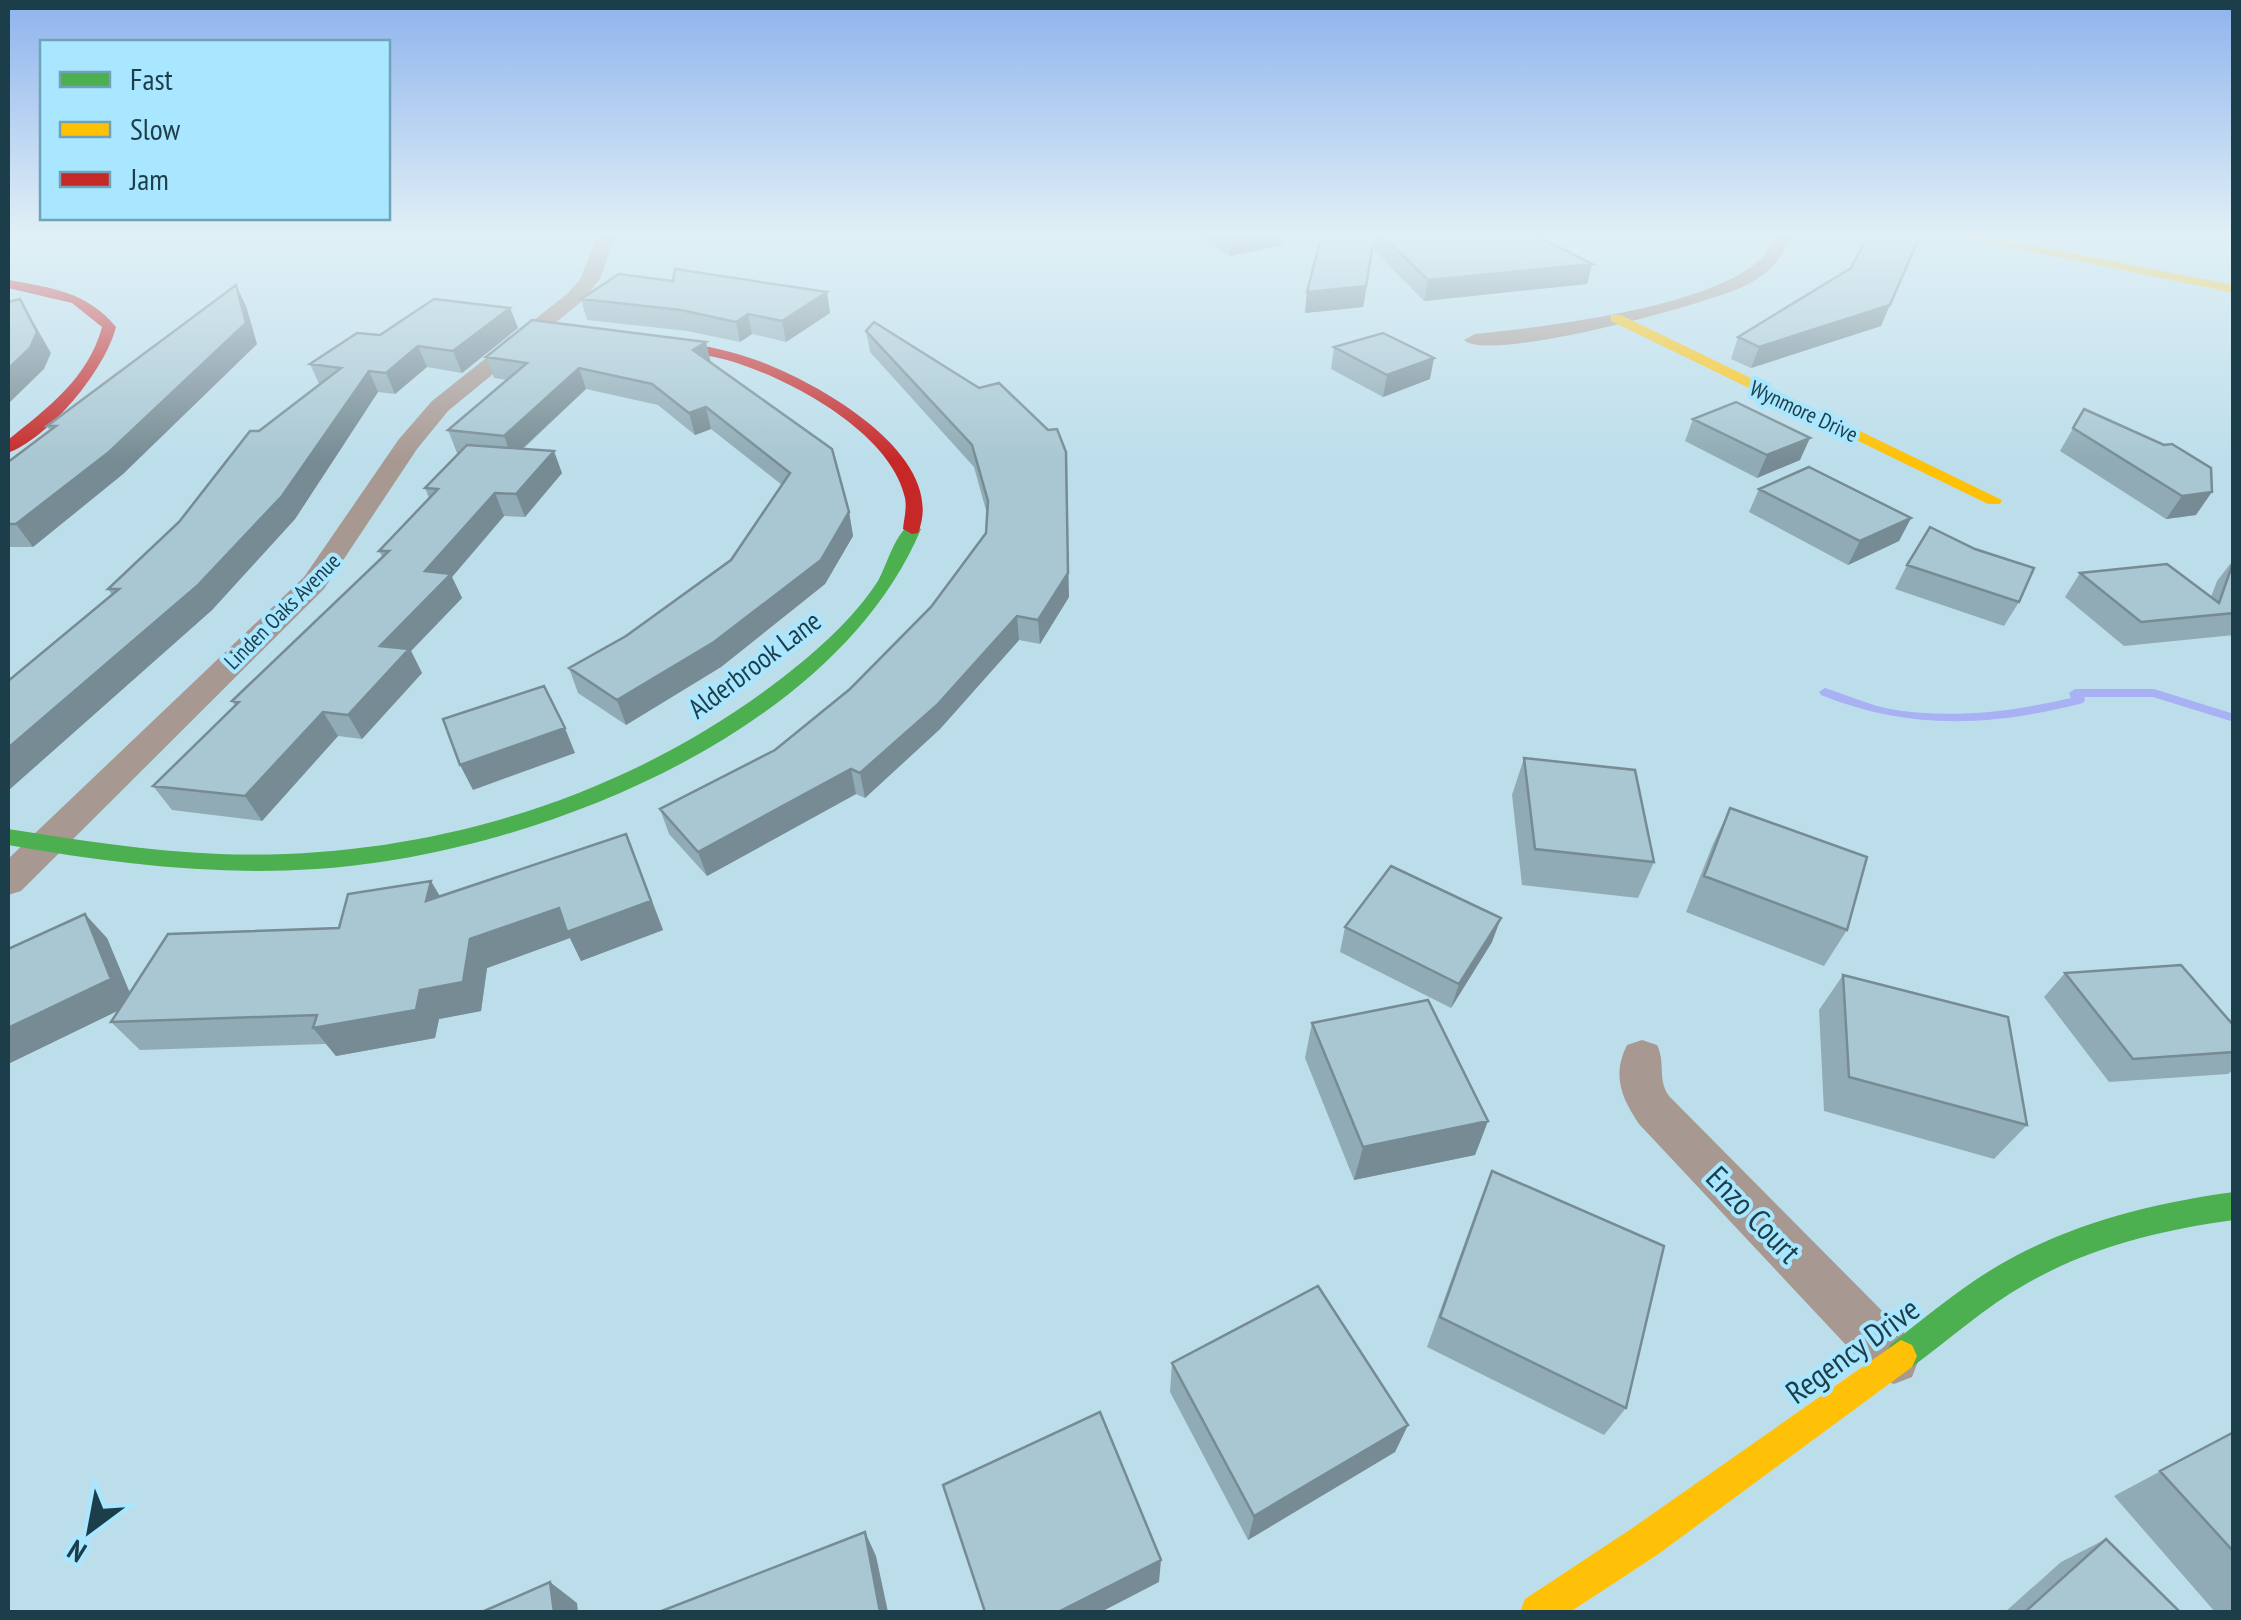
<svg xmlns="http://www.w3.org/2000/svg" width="2241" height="1620" font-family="'PT Sans Narrow',sans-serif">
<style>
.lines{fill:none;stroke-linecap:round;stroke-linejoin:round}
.stream{fill:#a7b1f4;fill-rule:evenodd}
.street{fill:#a89892;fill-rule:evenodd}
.fast{fill:#4caf50;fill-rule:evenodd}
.slow{fill:#ffc107;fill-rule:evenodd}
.jam{fill:#c62828;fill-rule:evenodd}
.wall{fill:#90abb5}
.shaded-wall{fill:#768b93}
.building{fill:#a8c7d2;stroke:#768b93;stroke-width:2.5}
.labels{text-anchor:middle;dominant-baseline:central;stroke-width:8;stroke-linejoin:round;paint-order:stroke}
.far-street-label{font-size:22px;fill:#1c3e4a;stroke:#a8e7ff}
.street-label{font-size:28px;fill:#1c3e4a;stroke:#a8e7ff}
.near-street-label{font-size:32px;fill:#1c3e4a;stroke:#a8e7ff}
</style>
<rect width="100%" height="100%" fill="#bcdeeb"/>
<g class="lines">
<path class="stream" d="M1825,688C1845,694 1864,703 1885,708C1946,720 2011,712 2071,698L2069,693L2075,689H2154L2234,714V722L2153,697H2084L2085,700L2083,703C1992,726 1910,731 1821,695L1819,692Z"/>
<path class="street" d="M598,233H616L600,279L582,301L448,411L417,449L324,589L21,891L8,895V859L304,577L399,439L432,401L568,293L581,278Z
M1776,233H1794C1783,256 1772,271 1749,284C1713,303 1489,364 1464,340L1475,334C1543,327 1721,307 1765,254C1769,249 1772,239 1776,233Z
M1642,1040L1657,1045C1666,1063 1657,1079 1669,1096L1912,1341L1919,1359L1912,1377L1894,1384L1876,1377L1639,1124C1621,1097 1612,1075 1627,1045Z"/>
<path class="fast" d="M912,524L921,529C834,737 526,856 316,869C212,876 110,863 8,845V829C78,840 148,851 219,854C420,861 623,801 782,678C818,650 853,619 878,581C887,565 896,530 912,524Z
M2234,1192V1220C2161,1230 2090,1247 2026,1284C1985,1307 1950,1339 1912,1367L1901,1372L1890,1367L1885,1356L1890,1345C1926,1317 1961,1287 2001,1264C2072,1223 2153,1203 2234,1192Z"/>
<path class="slow" d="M1942,233H1968L2234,285V293Z
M1611,315H1621L2002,500L2000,504H1988L1611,321Z
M1901,1340L1912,1345L1917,1356L1912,1367L1657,1555L1570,1612H1520L1525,1599L1631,1529Z"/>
<path class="jam" d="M8,280C49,287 88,292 116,327C105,370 50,437 8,453V440C47,408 88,379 102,327L72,303L8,288Z
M640,337C678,341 717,346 753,359C812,379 950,454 918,533L912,534L903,529C904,519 907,508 905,498C891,432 787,377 727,360C697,352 666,350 635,344L633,341Z"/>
</g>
<path class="wall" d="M1190,233H1284L1283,245L1230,256Z
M1322,233H1531L1592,264L1587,284L1424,301L1373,249L1363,307L1305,313L1307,292Z
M673,281L827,292L830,313L786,342L752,334L740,342L687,331L587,320L581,299Z
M246,306L257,344L123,474L33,547H8V462L50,431L47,426Z
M510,308L518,328L462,373L427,367L395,394L378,392L295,519L212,610L10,789H8V681L112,595L108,589L179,522L259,431L319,384L310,364L380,335Z
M1881,326L1751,368L1731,359L1738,337Z
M866,331L979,388L1069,597L1040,644L1019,640L940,729L865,798L856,794L707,876L669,834L660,809L775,750L850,689L931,607L986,533L987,514L974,467L870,352Z
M1334,347L1430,379L1383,397L1331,369Z
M486,357L711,362L849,512L853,536L825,584L721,667L626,725L578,693L569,668L626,636L731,560L782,485L711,429L695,435L658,405L586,389L523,449L562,473L525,517L504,516L452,577L462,598L411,651L422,673L362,739L338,736L262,821L172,810L153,786L235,706L232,701L383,558L379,551L429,498L425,488L459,453H457L448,430L507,380L494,378Z
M2084,409L2164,445L2196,515L2166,519L2060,451Z
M1693,419L1800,460L1757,478L1685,441Z
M1759,489L1911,518L1899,541L1848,565L1749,512Z
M1975,549L2019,602L2004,626L1895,589L1907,565Z
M2234,559V635L2124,646L2065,597L2080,573L2211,597L2217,581Z
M1524,758L1654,862L1638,898L1522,885L1512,795Z
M1730,808L1847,930L1824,966L1686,912L1713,844Z
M638,863L663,930L581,961L570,938L487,968L481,1011L439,1019L435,1038L336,1056L326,1044L140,1050L111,1022L119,1010L8,1064V949L107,938L130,993L440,896Z
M1345,927L1492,942L1451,1008L1340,952Z
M2065,973L2234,1026V1069L2228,1074L2109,1082L2044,997Z
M1843,975L2027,1125L1994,1159L1824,1111L1819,1010Z
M1312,1023L1488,1121L1475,1155L1354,1180L1305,1058Z
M1492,1171L1626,1408L1604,1435L1427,1347L1479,1203Z
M1172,1363L1408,1425L1395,1452L1248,1540L1170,1392Z
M2234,1432V1612H2215L2114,1496Z
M2106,1539L2180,1612H2005L2061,1562Z"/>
<path class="shaded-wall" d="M1260,233H1284L1283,245L1230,256L1231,240Z
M1373,249L1363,307L1305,313L1307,292Z
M1592,264L1587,284L1424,301L1428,280Z
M236,285L246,306L257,344L123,474L33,547L16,524Z
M827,292L830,313L786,342L782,321Z
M20,299L51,353L44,369L8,404V369Z
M1890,305L1881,326L1751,368L1759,347Z
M510,308L518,328L462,373L453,351Z
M748,314L752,334L740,342L736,322Z
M706,342L711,363L693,350Z
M418,346L427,367L395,394L386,373Z
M1434,358L1430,379L1383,397L1387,375Z
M579,368L586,389L512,458L504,436Z
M369,371L378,392L295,519L212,610L10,789L8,787V748Z
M706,407L711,429L695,435L689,413Z
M1810,438L1800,460L1757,478L1767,455Z
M554,451L562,473L525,517L516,494Z
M1066,452L1069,597L1040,644L1038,620Z
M2212,492L2196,515L2166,519L2182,496Z
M495,493L504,516L452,577L462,598L411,651L422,673L362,739L348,715L380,646L425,571Z
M849,512L853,536L825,584L721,667L626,725L617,700Z
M1911,518L1899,541L1848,565L1860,541Z
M1017,616L1019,640L940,729L865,798L860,773Z
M323,712L338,736L262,821L245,796Z
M565,728L575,753L473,790L460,765Z
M851,769L856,794L707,876L698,852Z
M626,834L663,930L581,961L570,938L487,968L481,1011L439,1019L435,1038L336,1056L313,1028L420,990L470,939Z
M431,881L448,910L426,901Z
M85,914L107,938L134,1003L8,1064V1028Z
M1501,918L1492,942L1451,1008L1459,984Z
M1488,1121L1475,1155L1354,1180L1363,1147Z
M1408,1425L1395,1452L1248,1540L1254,1516Z
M865,1532L876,1556L888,1612H880Z
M1161,1560L1159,1582L1101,1612H1058Z
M550,1582L577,1603L578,1612H554Z"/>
<path class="building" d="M1220,233H1260L1231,240Z
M1322,233H1375L1366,286L1307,292Z
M1380,233H1531L1592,264L1428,280Z
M1869,233H1921L1890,305L1759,347L1738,337L1851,268Z
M675,269L827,292L782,321L748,314L736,322L681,310L581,299L619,274L673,281Z
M236,285L246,323L109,452L16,524H8V462L56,426H47Z
M20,299L37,332L30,348L8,369V302Z
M434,299L510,308L453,351L418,346L386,373L369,371L282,496L197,586L8,748V681L119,589H108L179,522L250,431H259L341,368L310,364L357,333L380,335Z
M532,320L706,342L693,350L832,449L849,512L821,560L714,642L617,700L569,668L626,636L731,560L790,473L706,407L689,413L652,384L579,368L504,436L448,430L527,363L486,357Z
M874,322L979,388L999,383L1048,430L1057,429L1066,452L1068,573L1038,620L1017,616L937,705L860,773L851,769L698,852L660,809L775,750L850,689L931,607L986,533L988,501L972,445L866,331Z
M1383,333L1434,358L1387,375L1334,347Z
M1736,402L1810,438L1767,455L1693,419Z
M2084,409L2164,445L2172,444L2211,468L2212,492L2182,496L2073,428Z
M467,445L554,451L516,494L495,493L425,571L451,574L380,646L409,649L348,715L323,712L245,796L153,786L239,702L232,701L389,551H379L438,489L425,488Z
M1809,467L1911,518L1860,541L1759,489Z
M1930,527L1975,549L2034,568L2019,602L1907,565Z
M2234,560V613L2141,622L2080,573L2167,564L2219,603Z
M544,686L565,728L460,765L443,719Z
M1524,758L1635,770L1654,862L1535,849Z
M1730,808L1867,857L1847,930L1704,876Z
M626,834L651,901L567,932L559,908L470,939L463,982L420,990L416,1010L313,1028L317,1015L111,1022L168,934L339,928L348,894L431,881L426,901Z
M1391,866L1501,918L1459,984L1345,927Z
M85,914L111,979L8,1028V949Z
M2181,965L2234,1026V1052L2133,1059L2065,973Z
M1843,975L2008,1017L2027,1125L1849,1077Z
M1428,1000L1488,1121L1363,1147L1312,1023Z
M1492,1171L1664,1246L1626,1408L1440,1317Z
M1318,1286L1408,1425L1254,1516L1172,1363Z
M1100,1412L1161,1560L1058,1612H985L943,1485Z
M2234,1432V1552L2160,1471Z
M865,1532L880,1612H659Z
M2106,1539L2180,1612H2025Z
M550,1582L554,1612H482Z"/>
<linearGradient id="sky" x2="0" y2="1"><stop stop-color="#8eb3ed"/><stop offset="0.51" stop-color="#e1f0f6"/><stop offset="1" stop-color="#e1f0f6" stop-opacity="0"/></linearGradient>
<rect width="2241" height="460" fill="url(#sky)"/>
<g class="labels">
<g class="far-street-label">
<text transform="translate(1804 411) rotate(25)">Wynmore Drive</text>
<text transform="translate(282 611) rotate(-45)">Linden Oaks Avenue</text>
</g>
<g class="street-label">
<text transform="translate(754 664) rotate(-37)">Alderbrook Lane</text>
</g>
<g class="near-street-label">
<text transform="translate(1754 1214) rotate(46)">Enzo Court</text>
<text transform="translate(1852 1350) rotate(-36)">Regency Drive</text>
</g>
</g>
<rect width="2241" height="1620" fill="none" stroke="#1c3e4a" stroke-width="20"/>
<rect x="40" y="40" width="350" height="180" fill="#a8e7ff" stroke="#70a3b7" stroke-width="2.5"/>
<rect x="60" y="72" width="50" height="15" fill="#4caf50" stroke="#70a3b7" stroke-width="2.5"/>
<text x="130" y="90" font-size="30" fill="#1c3e4a">Fast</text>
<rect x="60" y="122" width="50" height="15" fill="#ffc107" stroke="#70a3b7" stroke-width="2.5"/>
<text x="130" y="140" font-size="30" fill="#1c3e4a">Slow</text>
<rect x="60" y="172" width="50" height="15" fill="#c62828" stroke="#70a3b7" stroke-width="2.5"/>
<text x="130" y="190" font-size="30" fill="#1c3e4a">Jam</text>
<g transform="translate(90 1530) rotate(212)" stroke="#a8e7ff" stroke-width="8" paint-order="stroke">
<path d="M0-8L18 38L0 25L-18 38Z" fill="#1c3e4a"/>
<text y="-15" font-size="28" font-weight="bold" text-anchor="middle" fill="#1c3e4a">N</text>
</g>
</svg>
